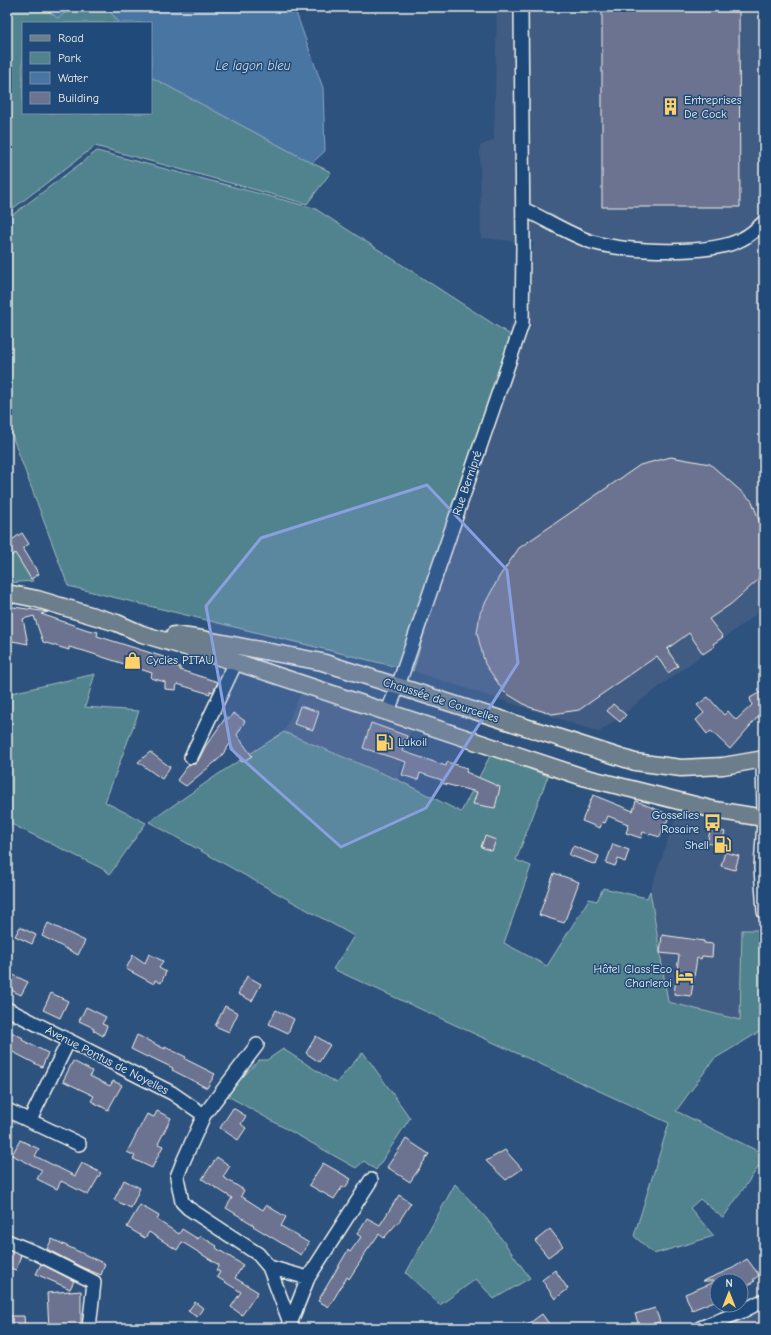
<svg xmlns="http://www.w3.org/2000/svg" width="771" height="1335" font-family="'Comic Neue',sans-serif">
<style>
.built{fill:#415c83}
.green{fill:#51838e;stroke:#a2babb}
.water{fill:#4875a3;stroke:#8da7bf}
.building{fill:#6c7390;stroke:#f4f1e8}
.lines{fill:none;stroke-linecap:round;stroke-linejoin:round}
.minor-casing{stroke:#f4f1e8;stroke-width:16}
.major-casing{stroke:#f4f1e8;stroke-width:19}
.minor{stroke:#1f4a7a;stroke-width:13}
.major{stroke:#6c7d8b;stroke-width:16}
.marked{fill:#88a0e0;fill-opacity:0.2;stroke:#88a0e0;stroke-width:3;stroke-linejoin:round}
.labels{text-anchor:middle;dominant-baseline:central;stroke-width:3;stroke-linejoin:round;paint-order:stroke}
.poi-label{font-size:12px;fill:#f4f1e8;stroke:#1f4a7a;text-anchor:start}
.street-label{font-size:12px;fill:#f4f1e8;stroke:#1f4a7a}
.water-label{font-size:13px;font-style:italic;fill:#dadede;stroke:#1f4a7a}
</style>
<rect width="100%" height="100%" fill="#2e527e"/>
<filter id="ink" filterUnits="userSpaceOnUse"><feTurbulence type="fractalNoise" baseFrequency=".025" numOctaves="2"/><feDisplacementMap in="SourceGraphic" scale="8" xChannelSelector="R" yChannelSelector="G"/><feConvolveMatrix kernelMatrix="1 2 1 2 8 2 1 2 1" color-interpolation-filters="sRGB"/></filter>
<g filter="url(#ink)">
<path class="built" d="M497,7H764V608L599,732L413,671L534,243L481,238L480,146L494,140Z
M303,688L413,721L398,780L284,732Z
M678,811L764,823V931L742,930L740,1020L668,1002L650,891Z
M764,1301V1328H705Z"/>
<path class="green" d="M7,7H43L58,18L72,7H106L118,21L117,23H23V113H151V77L312,163L331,172L307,204L95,146L7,213Z
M97,151L314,208L512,336L413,671L68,586L7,422V219Z
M7,537L33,581L7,583Z
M95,674L85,707L139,711L105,802L146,823L110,874L101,868L7,822V694Z
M284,732L398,780L461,812L492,752L503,759L548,776L516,860L531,866L504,943L547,966L589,899L597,901L603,888L647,898L650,891L668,1002L740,1020L742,930H760L764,941V1029L714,1059L676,1111L764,1154V1159L723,1218L700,1199L690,1208L714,1236L654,1254L634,1236L669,1123L333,969L354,936L149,822L223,771Z
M283,1049L336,1083L363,1052L410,1118L376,1170L364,1161L356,1168L226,1095L259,1060H267Z
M455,1184L487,1219L530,1278L494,1299L476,1279L440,1305L406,1273Z"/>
<path class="water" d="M43,7H72L58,18Z
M106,7H294L323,88L325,151L312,163L151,77V23H117L118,21Z"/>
<path class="building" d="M602,7H739L740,207H602Z
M671,457L710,464L752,501L764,534V551L758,580L731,604L709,619L723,637L713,644L715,646L703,654L689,633L667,649L678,666L668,673L657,656L579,710L552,714L529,707L504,692L485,664L477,633L480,613L499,577L519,548L640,465Z
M22,533L29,544L23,548L39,574L31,579L15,553L7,559V543Z
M7,606L48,612L41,614L88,630L98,632L97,636L170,659L168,665L180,667V670L218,682L213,692L210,691V694L177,684L176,690L165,689V682L151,678L152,673L84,651L69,647V650L43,642L34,616L23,619L28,644L7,640Z
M764,690V710L730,749L711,731L707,734L696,720L704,713L697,705L708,697L724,715L728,711L736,720L752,705L750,698Z
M613,704L626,715L620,722L607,711Z
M300,706L319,712L313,730L294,724Z
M233,713L245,721L237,735L252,756L242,762L230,744L220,758L186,786L177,780L189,764H195L198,761L205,747L226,717L229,719Z
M371,723L407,736L402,751L446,766L447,762L467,768L466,772L500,787L495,808L473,804L477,792L441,783L442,780L420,773L418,780L402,775L406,762L363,748Z
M150,752L170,767L162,779L138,762Z
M593,795L633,811L636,801L670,815L666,824L665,823L660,837L643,832L641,838L626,833L628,827L627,826L628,824L608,816L605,823L602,822L600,828L582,821Z
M711,828L725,832L721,846L707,843Z
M485,836L496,840L492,851L481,847Z
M613,844L629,850L625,862L618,859L615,866L606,863Z
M573,846L599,856L596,865L569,855Z
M725,852L739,856L735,870L721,866Z
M554,873L579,882L564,923L539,915Z
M48,923L85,941L78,955L42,936Z
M20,927L36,935L32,944L15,936Z
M662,935L704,941V943L713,944L712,957L702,956L701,959L697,958L691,996L674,994L679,955L660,953Z
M149,954L163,961L159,968L166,972L161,983L155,980L154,984L126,969L133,955L145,963Z
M7,972L28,982L21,995L7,988Z
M247,976L261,984L252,1001L238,994Z
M51,993L68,1001L60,1018L43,1010Z
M225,1006L238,1013L229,1032L215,1026Z
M86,1007L106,1017L102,1024L107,1026L103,1036L93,1030L94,1028L79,1021Z
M276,1010L294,1019L288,1033L269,1024Z
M7,1030L23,1038L22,1040L48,1053L42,1067L7,1049Z
M137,1035L165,1049V1047L186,1057L185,1059L215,1074L207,1088L172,1070L173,1068L148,1056L147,1057L131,1049Z
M316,1036L330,1045L319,1062L306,1053Z
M73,1061L92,1071L90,1076L110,1086L113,1081L122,1085L108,1110L91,1101L94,1096L63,1081Z
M233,1108L246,1116L241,1124L246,1128L238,1140L220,1128Z
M157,1111L171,1118L158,1144L163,1146L152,1168L133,1159L135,1156L127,1152L147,1114L154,1117Z
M406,1139L429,1154L410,1182L387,1167Z
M20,1140L39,1149L35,1156L75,1176L82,1163L101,1173L88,1195L61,1181L57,1189L37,1179L42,1170L12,1155Z
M505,1150L522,1169L506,1180L486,1161Z
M217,1157L230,1166L223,1177L244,1190L241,1196L263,1210L266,1205L286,1217L281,1226L309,1243L301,1255L253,1226L254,1225L226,1208L232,1198L202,1179Z
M323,1163L351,1179L345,1188L342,1187L334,1199L309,1185Z
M124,1180L140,1188L131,1208L114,1200Z
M399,1195L411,1203L398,1223V1222L384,1238L379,1234L361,1259H362L349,1279L347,1277L329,1307L318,1301L348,1250L350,1252L361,1237L357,1234L367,1218L380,1225Z
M140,1205L159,1216L157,1220L179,1234L182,1229L198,1239L200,1236L217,1246L216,1248L243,1265L235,1278L258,1292L242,1315L231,1307L241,1292L217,1277L220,1272L216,1270L219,1265L182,1242L177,1250L149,1232L145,1238L127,1227Z
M550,1229L563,1246L548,1257L535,1241Z
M52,1239L105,1264L101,1275L81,1267L47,1249Z
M7,1250L21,1255L16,1270L7,1267Z
M747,1259L759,1275L753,1280L755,1281L743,1288L741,1284V1281H703L733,1268Z
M41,1264L74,1281L70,1289L36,1274Z
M555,1270L568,1289L555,1299L542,1280Z
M717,1281V1300L692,1310L685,1294Z
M70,1291L69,1292L81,1291V1328H49L47,1293Z
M195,1302L203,1308L197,1317L188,1311Z
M655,1308L660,1322L640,1328L635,1314Z
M542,1314L552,1328H523Z
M7,1316H24L25,1328H7Z"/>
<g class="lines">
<defs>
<path id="minor" d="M523,209C546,219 568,234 592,242C626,252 711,256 742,239C750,235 757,229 764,222
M387,713L398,686L522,324L523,249L521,7
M191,757L236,662
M763,759L764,812
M764,821L761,868L764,912
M7,1009L172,1093L204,1115
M257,1045L204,1115L182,1164L177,1177L182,1202L188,1208L258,1254L269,1267L292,1328
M7,1110L79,1144
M30,1120L69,1040
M7,1241L36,1253L94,1282L89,1328
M269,1267L308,1278
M290,1324L308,1278L371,1180
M700,1328L743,1311L764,1300"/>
<path id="major" d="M7,593L37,599L117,623L142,634L236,662L583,777L715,810L764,818
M174,635L202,639L322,662L635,762L681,768L723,766L764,759"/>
</defs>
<use href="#minor" class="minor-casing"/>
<use href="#major" class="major-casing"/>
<use href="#minor" class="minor"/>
<use href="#major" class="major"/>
</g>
</g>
<path class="marked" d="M427,485L507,570L518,663L426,808L341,847L231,749L206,606L261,538Z"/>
<defs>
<symbol id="building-bare" viewBox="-9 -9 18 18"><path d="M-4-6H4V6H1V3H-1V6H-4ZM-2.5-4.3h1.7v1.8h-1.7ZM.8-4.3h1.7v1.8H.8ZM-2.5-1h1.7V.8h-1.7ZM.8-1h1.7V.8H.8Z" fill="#ffd166" stroke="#1f4a7a" stroke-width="2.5" paint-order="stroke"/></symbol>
<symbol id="shop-bare" viewBox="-9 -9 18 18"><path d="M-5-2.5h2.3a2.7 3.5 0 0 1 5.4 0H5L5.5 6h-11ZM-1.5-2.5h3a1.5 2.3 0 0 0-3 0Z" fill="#ffd166" stroke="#1f4a7a" stroke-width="2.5" paint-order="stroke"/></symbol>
<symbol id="fuel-bare" viewBox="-9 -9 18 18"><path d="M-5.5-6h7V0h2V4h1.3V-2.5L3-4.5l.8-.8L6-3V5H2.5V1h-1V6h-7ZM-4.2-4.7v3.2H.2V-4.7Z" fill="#ffd166" stroke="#1f4a7a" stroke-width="2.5" paint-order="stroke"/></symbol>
<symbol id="bus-bare" viewBox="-9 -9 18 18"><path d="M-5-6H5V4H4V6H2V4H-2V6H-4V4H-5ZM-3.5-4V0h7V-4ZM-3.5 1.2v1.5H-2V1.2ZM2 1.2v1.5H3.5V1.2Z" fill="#ffd166" stroke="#1f4a7a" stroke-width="2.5" paint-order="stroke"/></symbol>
<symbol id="hotel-bare" viewBox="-9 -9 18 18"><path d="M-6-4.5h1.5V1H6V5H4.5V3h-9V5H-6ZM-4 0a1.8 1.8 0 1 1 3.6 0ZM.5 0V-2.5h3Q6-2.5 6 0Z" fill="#ffd166" stroke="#1f4a7a" stroke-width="2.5" paint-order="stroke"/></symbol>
</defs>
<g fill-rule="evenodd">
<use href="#building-bare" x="658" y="94" width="25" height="25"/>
<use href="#shop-bare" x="120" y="648" width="25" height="25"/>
<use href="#fuel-bare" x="372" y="730" width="25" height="25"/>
<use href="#bus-bare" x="700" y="810" width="25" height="25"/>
<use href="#fuel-bare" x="710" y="832" width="25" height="25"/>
<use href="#hotel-bare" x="672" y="964" width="25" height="25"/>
</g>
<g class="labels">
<g class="poi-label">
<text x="684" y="100">Entreprises<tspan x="684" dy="14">De Cock</tspan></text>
<text x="146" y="660">Cycles PITAU</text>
<text x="398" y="742">Lukoil</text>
<text x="699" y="815" text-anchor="end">Gosselies<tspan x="699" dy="14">Rosaire</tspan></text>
<text x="709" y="845" text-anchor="end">Shell</text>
<text x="672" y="969" text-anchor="end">Hôtel Class‘Eco<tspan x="672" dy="14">Charleroi</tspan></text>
</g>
<g class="street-label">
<text transform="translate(467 483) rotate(-71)">Rue Bernipré</text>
<text transform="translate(441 700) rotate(18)">Chaussée de Courcelles</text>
<text transform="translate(107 1060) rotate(27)">Avenue Pontus de Noyelles</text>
</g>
<g class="water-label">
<text x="253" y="65">Le lagon bleu</text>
</g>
</g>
<rect width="771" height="1335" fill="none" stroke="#1f4a7a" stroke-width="24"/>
<rect x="12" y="12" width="747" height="1311" fill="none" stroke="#f4f1e8" stroke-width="1.5" filter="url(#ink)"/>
<rect x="22" y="22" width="130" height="92" fill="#1f4a7a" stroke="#748da6"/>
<rect x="30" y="35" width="20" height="6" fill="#6c7d8b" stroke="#748da6"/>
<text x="58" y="42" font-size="12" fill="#f4f1e8">Road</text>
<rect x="30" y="52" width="20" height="12" fill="#51838e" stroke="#748da6"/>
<text x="58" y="62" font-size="12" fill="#f4f1e8">Park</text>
<rect x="30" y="72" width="20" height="12" fill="#4875a3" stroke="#748da6"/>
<text x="58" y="82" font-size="12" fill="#f4f1e8">Water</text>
<rect x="30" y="92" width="20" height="12" fill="#6c7390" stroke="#748da6"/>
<text x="58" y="102" font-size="12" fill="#f4f1e8">Building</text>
<g transform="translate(729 1293)"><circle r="19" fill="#1f4a7a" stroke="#748da6"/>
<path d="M0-3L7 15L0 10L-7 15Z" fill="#ffd166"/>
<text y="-6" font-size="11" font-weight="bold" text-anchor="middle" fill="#f4f1e8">N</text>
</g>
</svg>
